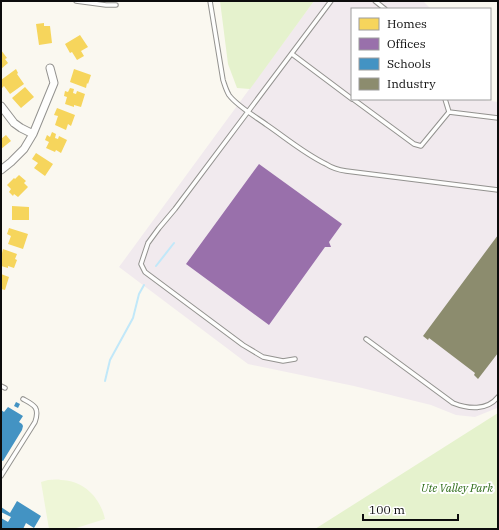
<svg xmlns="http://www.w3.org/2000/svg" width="499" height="530" font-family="'IBM Plex Serif',serif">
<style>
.industrial{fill:#f1eaee}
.green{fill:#e5f2cd}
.pitch{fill:#eef6d7}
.homes{fill:#f6d55c}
.offices{fill:#9970ab}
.schools{fill:#4393c3}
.industry{fill:#8c8c6e}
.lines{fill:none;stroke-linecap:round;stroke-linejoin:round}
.stream{stroke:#c1e8f9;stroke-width:2}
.lane-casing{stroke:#93928f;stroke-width:5.5}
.street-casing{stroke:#93928f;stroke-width:9}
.lane{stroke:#fefefd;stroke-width:3.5}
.street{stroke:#fefefd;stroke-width:7}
.labels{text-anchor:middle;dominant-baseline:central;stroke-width:4;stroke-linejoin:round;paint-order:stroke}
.park-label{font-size:11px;font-style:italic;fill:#2b6a16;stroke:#fff}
</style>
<rect width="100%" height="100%" fill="#faf8f0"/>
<path class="industrial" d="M314,1H423L431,9H352V99H478L498,102V407L497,408L475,417L456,415L431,405L354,386L248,364L119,267Z"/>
<path class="green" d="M220,1H314L250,89L237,88L228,64Z
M498,413V529H315Z"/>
<path class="pitch" d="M48,480C52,480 56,479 61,480C84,481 100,497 105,519L73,529H49L41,482Z"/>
<path class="homes" d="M44,23V26H50L52,43L39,45L36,24Z
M80,35L88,47L81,51L84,56L77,60L72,52L70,53L65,44Z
M1,50L7,58L5,59L8,63L1,69Z
M16,69L18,73L17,74L24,84L10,94L4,86L1,89V80Z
M74,69L91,75L88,84L87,83L86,88L70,82Z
M25,87L34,97L21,108L12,98Z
M70,88L74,89L73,93L76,94L77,91L85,94L81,107L74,105V107L65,104L67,97L64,96L65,91L68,92Z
M57,108L75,115L71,126L68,124L66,130L55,125L58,116L54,115Z
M52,132L56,134L55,138L58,139L59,136L67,140L61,153L56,150L55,152L46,148L49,142L45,140L47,135L50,137Z
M6,135L11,141L1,149V139Z
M36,153L53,164L45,176L34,168L38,163L32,159Z
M19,175L26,181L24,183L28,187L18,197L14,194L13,196L9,192L11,189L7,185L14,178L15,179Z
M12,206L29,207V220H12Z
M9,228L28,234L23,249L8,244L11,236L7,234Z
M3,249L17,254L15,259L17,260L14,268L8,266V268L1,266V252L2,253Z
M1,274L9,277L5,290L1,289Z"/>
<path class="offices" d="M259,164L342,224L329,242L331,247H325L269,325L186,264Z"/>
<path class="schools" d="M16,402L20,404L18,408L14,406Z
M8,407L23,416L19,422L22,424L23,426L22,430L3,461L1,460V410L4,412Z
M17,501L41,516L34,528L26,523L23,529H1V518L8,522L11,517L1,512V507L10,513Z"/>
<path class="industry" d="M498,235V353L478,379L474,375L475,373L429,338L428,340L423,336Z"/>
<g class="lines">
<path class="stream" d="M156,266L174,243
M105,381L110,360L133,318L139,294L144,285"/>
<defs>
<path id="lane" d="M76,1L106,5H116
M210,1L223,80C225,86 226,90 229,95C237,106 256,117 267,125C286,138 305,154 326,164C332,168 339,170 346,171L498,190
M375,1L385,9
M292,54L352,99
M353,99L414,144L421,146L449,112
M445,99L449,112L498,118
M366,339L453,403C468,409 487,411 498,397
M295,359L283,361L263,357L243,345L145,272L141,264L148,243L159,228L175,209L331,1
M1,386L5,388
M1,476L35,422C40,407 34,405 23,399"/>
<path id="street" d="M1,106L14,123L21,128L33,134
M1,170L11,162L24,149L33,134L54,83L50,68"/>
</defs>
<use href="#lane" class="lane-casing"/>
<use href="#street" class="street-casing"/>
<use href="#lane" class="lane"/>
<use href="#street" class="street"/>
</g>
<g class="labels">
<g class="park-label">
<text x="457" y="488">Ute Valley Park</text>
</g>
</g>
<rect width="499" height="530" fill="none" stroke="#0c0c0c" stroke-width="4"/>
<rect x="351" y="8" width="140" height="92" fill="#ffffff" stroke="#9e9e9e"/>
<rect x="359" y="18" width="20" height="12" fill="#f6d55c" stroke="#9e9e9e"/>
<text x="387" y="28" font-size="12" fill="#0c0c0c">Homes</text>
<rect x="359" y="38" width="20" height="12" fill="#9970ab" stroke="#9e9e9e"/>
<text x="387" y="48" font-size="12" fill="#0c0c0c">Offices</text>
<rect x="359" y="58" width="20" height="12" fill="#4393c3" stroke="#9e9e9e"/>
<text x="387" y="68" font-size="12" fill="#0c0c0c">Schools</text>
<rect x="359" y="78" width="20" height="12" fill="#8c8c6e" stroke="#9e9e9e"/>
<text x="387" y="88" font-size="12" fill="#0c0c0c">Industry</text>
<path d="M363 514v6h95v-6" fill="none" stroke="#0c0c0c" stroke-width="2"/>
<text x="369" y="514" font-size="12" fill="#0c0c0c" stroke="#ffffff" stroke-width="3" paint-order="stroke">100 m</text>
</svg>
